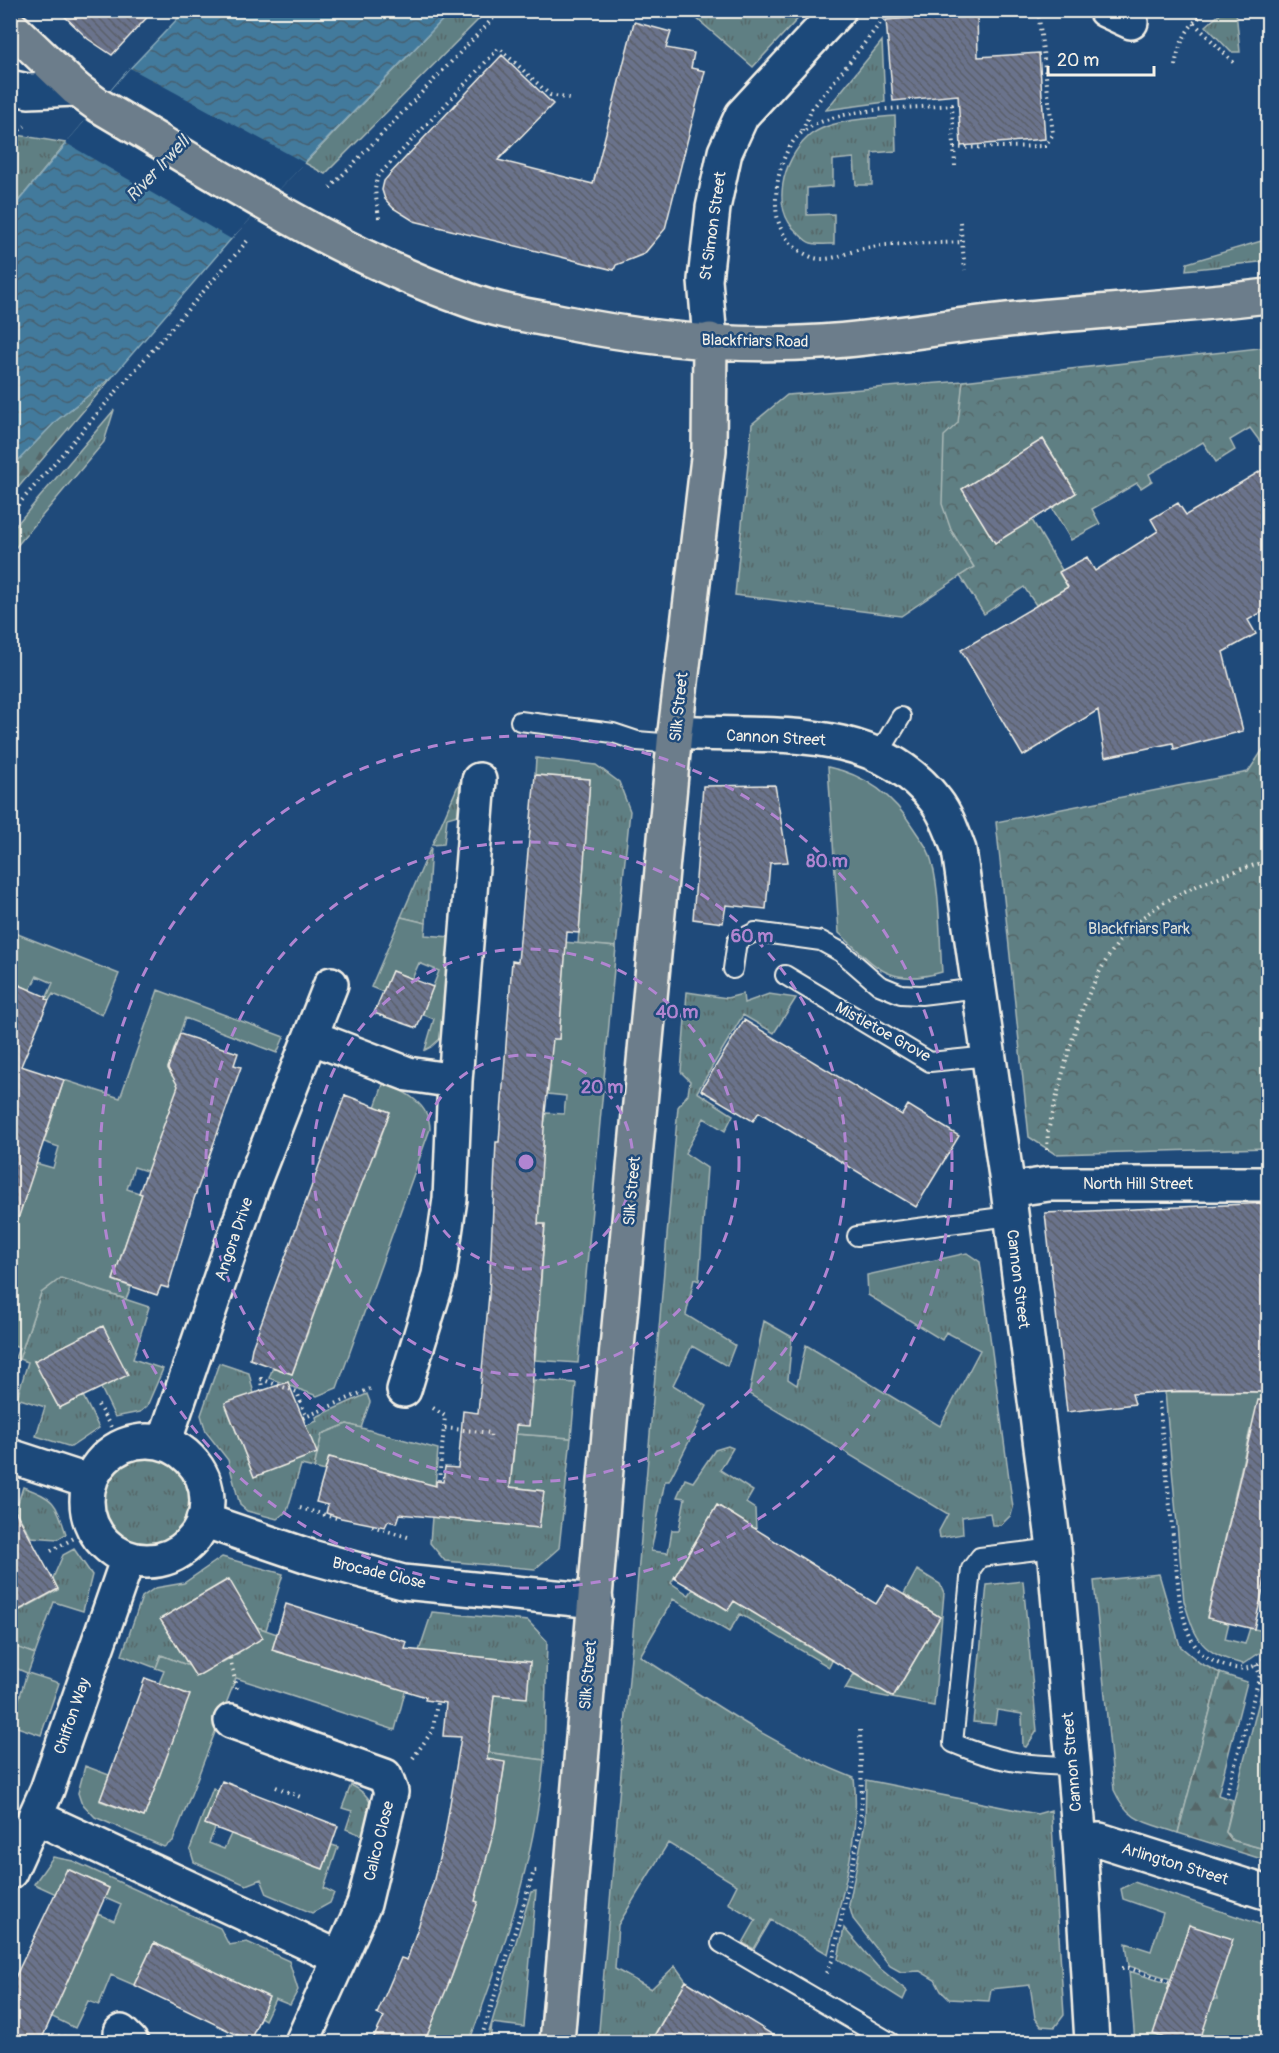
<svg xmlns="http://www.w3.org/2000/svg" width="1279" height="2053" font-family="Pangolin,sans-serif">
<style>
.grass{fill:url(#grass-tufts);stroke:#aab8b6;stroke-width:1.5}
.forest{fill:url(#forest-firs);stroke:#aab8b6;stroke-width:1.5}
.park{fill:url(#park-crowns);stroke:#aab8b6;stroke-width:1.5}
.garden{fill:#5f7f83;stroke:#aab8b6;stroke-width:1.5}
.water{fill:url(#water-waves);stroke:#89aaba;stroke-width:1.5}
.pier{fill:#1f4a7a}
.building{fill:url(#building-back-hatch);stroke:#f4f1e8;stroke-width:1.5}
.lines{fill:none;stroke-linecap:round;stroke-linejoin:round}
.lane-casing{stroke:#f4f1e8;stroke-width:22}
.street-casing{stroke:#f4f1e8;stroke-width:38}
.primary-casing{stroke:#f4f1e8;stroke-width:38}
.path{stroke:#f4f1e8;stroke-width:4;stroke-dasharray:1.5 4.5;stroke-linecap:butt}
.lane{stroke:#1f4a7a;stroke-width:18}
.street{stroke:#1f4a7a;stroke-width:33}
.primary{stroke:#6c7d8b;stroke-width:33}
.ring{fill:none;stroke:#b185d1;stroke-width:3;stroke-dasharray:10 8}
.labels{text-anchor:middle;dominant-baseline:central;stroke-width:5;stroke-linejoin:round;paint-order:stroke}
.street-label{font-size:16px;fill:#f4f1e8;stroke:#1f4a7a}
.park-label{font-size:16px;fill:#dee0d9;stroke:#1f4a7a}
.water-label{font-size:18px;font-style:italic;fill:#d9dfdd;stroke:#1f4a7a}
.centre{fill:#b185d1;stroke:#1f4a7a;stroke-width:3}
.ring-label{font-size:18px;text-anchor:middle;font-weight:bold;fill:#b185d1;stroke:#1f4a7a;stroke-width:5;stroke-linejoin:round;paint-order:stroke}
</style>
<defs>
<pattern id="grass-tufts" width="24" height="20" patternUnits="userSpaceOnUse" patternTransform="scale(1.5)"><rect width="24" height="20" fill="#5f7f83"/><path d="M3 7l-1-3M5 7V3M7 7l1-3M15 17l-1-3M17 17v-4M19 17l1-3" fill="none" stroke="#556668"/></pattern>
<pattern id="forest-firs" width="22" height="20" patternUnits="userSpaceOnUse" patternTransform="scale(1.5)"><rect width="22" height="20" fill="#5f7f83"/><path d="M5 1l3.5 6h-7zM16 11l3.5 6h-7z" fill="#556668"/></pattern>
<pattern id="park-crowns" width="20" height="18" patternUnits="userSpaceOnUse" patternTransform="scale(1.5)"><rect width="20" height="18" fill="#5f7f83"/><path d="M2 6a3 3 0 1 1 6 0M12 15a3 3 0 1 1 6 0" fill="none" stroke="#556668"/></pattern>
<pattern id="water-waves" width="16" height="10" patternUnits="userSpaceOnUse" patternTransform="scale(1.5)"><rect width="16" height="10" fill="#427a9c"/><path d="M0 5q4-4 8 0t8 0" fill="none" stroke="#466171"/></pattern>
<pattern id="building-back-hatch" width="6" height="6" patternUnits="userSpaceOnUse" patternTransform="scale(1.5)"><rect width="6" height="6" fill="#6b738c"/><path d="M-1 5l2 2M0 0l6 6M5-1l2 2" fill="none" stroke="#5a5e69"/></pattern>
</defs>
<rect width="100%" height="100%" fill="#1f4a7a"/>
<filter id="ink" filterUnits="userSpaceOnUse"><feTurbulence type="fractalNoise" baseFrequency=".0167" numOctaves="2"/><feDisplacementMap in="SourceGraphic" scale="12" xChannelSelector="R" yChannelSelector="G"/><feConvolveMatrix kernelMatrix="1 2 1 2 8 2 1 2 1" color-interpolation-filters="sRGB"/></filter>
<g filter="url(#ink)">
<path class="grass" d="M451,11H487L325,174L305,163Z
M688,11H805L753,67Z
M1236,11L1240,52H1231L1206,26L1221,13Z
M882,41L885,102L826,110Z
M895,116L896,151L872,153V185H856L854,158L833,160V186L807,188V215L834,214V244C827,244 818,245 811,243C806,242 801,236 797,232C770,208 783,160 807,138C825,120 871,118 895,116Z
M11,134L66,143L11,210L10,134Z
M1268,239V261L1186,270L1187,263Z
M963,381L951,530L974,567L901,616L735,595L752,424L787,395Z
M114,410L104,442L11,553V531Z
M536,758L596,765L619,782L630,811L616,947L578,944L590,779L535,775Z
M460,781L458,815L447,818L444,844L432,845Z
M431,847L426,923L401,917Z
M687,992L727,998L743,994L744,1003L769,994L796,998L774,1033L743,1015L697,1092L733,1115L725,1131L704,1118L685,1153L707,1168L699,1281L694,1279L686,1315L735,1345L727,1366L692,1346L673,1385L707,1406L669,1481H665L651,1551L668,1553L672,1530H679L685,1498L677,1497L685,1479L693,1482L715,1450L728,1446L733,1448L720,1470L753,1491L746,1503L755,1509L756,1530L717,1505L671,1583L689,1595L693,1589L727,1610L734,1601L832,1661L829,1667L740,1614L729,1632L673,1599L640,1656C710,1701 777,1748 854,1778C861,1836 841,1898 828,1954L771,1920L754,1949L743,1943L756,1920L728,1903L737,1885L668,1843L618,1925L615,1969L651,1989L675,1966L686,1981L650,2042H598L678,1107L688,1094L690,1081L681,1072Z
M967,1253L980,1262L1013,1508L1011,1515L1001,1525H992L990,1513L962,1517L963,1534L940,1538L939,1531L948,1514L749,1394L764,1321L792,1337L788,1379L797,1385L806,1345L940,1426L980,1350L946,1332L942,1340L868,1295L867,1275Z
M61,1278L149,1307L133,1359L163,1369L147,1406L140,1412L115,1417L101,1388L34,1361L59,1408L83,1396L99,1428L71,1447L36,1436L45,1407L17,1398L28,1362L19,1359L41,1293Z
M219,1363L249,1373L254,1394L225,1404L254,1476L293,1431L317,1421L316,1417L367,1394L370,1402L361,1428L347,1424L322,1434L314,1468L301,1465L287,1511L277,1519L247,1511L240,1505L228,1460L206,1432L201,1415Z
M516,1434L571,1438L559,1548L535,1569L445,1561L430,1543L432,1517L539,1528L544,1491L510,1487Z
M101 1501a46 46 0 1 1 92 0a46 46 0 1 1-92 0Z
M23,1487C55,1498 56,1503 66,1534L58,1539L31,1537L21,1520L11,1525Z
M74,1549L92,1575L83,1611L54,1602L35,1654L11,1645V1615L58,1590L53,1578L63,1555Z
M222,1557L283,1574L266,1630L257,1627L228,1579L161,1619L189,1666L161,1655L156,1668L122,1655L142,1597L155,1588L184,1583Z
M917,1570L940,1584L944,1593L934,1706L845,1689L854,1674L893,1697L940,1617L904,1594Z
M1159,1574L1180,1646L1200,1663L1220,1673L1178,1833C1146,1822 1129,1823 1114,1790L1094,1581Z
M1023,1581L1037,1731L1026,1747L1023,1746L1022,1714L997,1710L995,1724L973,1722L987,1585Z
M432,1612L528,1621L547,1641L544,1760L462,1749L464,1737L489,1740L494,1695L527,1697L530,1662L419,1651Z
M866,1780L1037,1814L1051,1810L1064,2015L1055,2027L1041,2026L1035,2018L1030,1985L991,1989L989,2001L949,1999L941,1991L935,1980L920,1971L901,1972L890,1966L853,1919L849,1905L865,1823Z
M351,1785C379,1799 371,1810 366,1837L346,1829L352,1811L342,1808Z
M536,1891L524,2027L492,2023L490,2042H486L531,1892Z
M844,1928L877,1966L907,1991L903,2000L838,1959Z"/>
<path class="forest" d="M113,376L11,496V468L57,420Z
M1220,1673L1247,1682L1218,1795L1233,1800L1226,1832L1232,1840L1268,1850V1861L1178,1833Z"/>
<path class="park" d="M1268,347V439L1261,443L1250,428L1230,440L1235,450L1216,462L1203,442L1149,474L1152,481L1141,488L1137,483L1092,509L1100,524L1071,540L1052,508L1076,493L1043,439L962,489L995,543L1032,520L1062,570L1059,573L1068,587L1036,605L1024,587L984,614L960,576L974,567L951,530L942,504L944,436L958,423L963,381Z
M1268,742V1148L1055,1154L1029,1137L996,822L1248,772Z"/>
<path class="garden" d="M828,767C867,775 894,796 914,829C919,837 926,845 929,853C941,886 939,936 942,972C887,988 876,966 839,933Z
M401,917L426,923L425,935L451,937L444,1006L448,1022L443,1036L431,1047L425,1050L434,1019L422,1014L439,971L419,963L412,979L392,971L383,992L371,987Z
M10,931L119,974L102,1015L53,994L49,1000L46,999L53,983L37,976L30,990L11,981Z
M542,940L616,947L578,1363L535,1360L537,1337L524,1336L526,1310L539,1311L545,1225L525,1223L539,1199L543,1145L531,1121H545L546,1113L564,1114L566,1096L548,1094L551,1065L529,1064L531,1037L559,1039L565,953Z
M158,990L284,1037L277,1053L185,1018L172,1055L179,1058L172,1061L168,1069L172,1076L181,1079L168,1178L134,1167L127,1189L142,1194L113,1280L131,1287L126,1299L61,1278L41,1293L19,1359L15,1358L19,1348L11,1345V1240L27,1189L32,1162L53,1168L59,1147L44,1142L64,1080L120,1098Z
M384,1082C404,1091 430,1104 430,1129L337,1388L317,1396L269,1378L273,1367L292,1374L308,1332L290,1325L315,1308L335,1258L320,1252L359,1150L374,1155L390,1112L375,1107Z
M534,1380L576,1383L571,1438L516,1434V1425H529Z
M1165,1392H1268V1434L1250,1430L1207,1617L1229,1622L1225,1639L1245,1644L1250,1628L1268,1632V1647L1243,1664C1201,1653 1196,1641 1184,1601Z
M347,1424L438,1449L434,1500L409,1479L329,1457L325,1471L314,1468L322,1434Z
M257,1627L277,1634L272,1650L393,1687L411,1669L395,1730L236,1678L173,1841L164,1847L95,1817L81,1802L78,1793L85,1766L109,1775L100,1801L144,1817L189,1695L159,1683L164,1671L156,1668L161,1655L189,1666L215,1651L223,1662L239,1653L232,1641Z
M11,1645L35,1654L28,1673L59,1683L41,1735L11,1725L27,1673L11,1666Z
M1268,1666V1850L1232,1840L1226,1832Z
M462,1749L544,1760C535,1858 504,1951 469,2042H423L456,1966L417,1950L441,1890L496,1817L505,1763L461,1755Z
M213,1788L218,1791L205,1824L215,1828L209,1843L224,1849L231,1834L294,1822L282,1855L323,1869L332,1845L338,1847L324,1888L334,1893L330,1903L312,1913L267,1894L261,1879L246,1885L194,1862L190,1849Z
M53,1857L73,1861L220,1928L229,1945L247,1942L289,1961L298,1990L290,2005L275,1999L265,2020L260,2017L269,1997L229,1979L195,1986L204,1965L154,1943L134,1985L111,1975L99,2005L88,2001L75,2028L34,2008L71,1932L87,1939L98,1914L114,1921L121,1905L105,1898L109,1888L68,1869L56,1894L34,1884Z
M1134,1882L1268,1927V2042H1198L1212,1999H1217L1189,1925L1171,1979L1129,1966L1126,1943L1151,1951L1163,1913L1123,1899L1121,1889Z
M1129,1971L1169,1984L1154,2034L1179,2042H1135Z"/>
<path class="water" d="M185,11H451L238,231L113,376L57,420L11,468V210L123,76Z"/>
<path class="pier" d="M130,68L305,163L231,239L66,143Z"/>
<path class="building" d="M58,10H154L112,55L88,39Z
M977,13L978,57L1039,53L1045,139L961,146L958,95L893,101L886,20Z
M634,22L671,32L666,48L694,53L691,68L705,71L665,229L644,254L616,265L614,270L414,221L393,208L385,199L382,190L384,181L390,174L502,55L553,104L498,160L593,184Z
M1043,439L1076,493L995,543L962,489Z
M1269,466V608L1248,620L1256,634L1223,652L1243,731L1174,749L1173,743L1105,757L1098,710L1023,756L961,650L1068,587L1059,572L1087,557L1095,571L1158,531L1151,519L1178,503L1186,515Z
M535,775L590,779L579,933L567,932L559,1039H553L545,1113L538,1224H545L529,1426L516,1425L510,1487L544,1491L539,1528L400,1514L397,1523L388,1521L385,1527L341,1518L326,1513L328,1505L316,1502L329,1457L436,1486V1481L443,1482L445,1467L458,1468L463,1411L478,1413L489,1295L496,1142H499L512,961L518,962Z
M775,785L788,862L770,863L766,909L726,905L723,923L693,919L703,786Z
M392,971L433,987L417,1028L374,1013Z
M10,981L47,997L46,999L49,1000L21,1066L64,1080L17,1222L10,1221Z
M744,1020L902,1115L908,1105L959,1136L916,1207L759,1112L753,1121L701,1090Z
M180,1034L238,1053L234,1065L241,1067L194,1199L168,1288L161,1286L157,1295L113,1280L142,1194L139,1193L178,1086L168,1068Z
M345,1095L390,1112L353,1206L292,1374L250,1359L252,1348Z
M1269,1203V1392L1180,1391L1132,1394L1135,1404L1067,1412L1045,1213Z
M103,1326L128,1375L59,1408L34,1361Z
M288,1382L317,1453L254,1477L225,1403Z
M1258,1400L1269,1401V1562L1254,1629L1207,1618Z
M10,1501L58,1589L10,1615Z
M717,1505L876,1604L888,1585L940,1617L893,1697L734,1601L728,1610L674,1578Z
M229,1579L263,1638L196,1677L160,1619Z
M286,1604L407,1642L405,1649L530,1662L527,1698L494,1695L487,1759L505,1762L495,1827L475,1901L478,1902L451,1978L424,2043H371L384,2017L377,2014L401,1958L407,1960L433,1883L445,1834L461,1737L443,1736L446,1703L425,1700L426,1697L272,1650Z
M145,1678L190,1695L144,1817L100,1800Z
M222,1781L338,1826L323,1869L205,1824Z
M67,1869L109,1888L40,2043H10V1988Z
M1189,1925L1233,1939L1199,2043H1179L1153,2034Z
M154,1943L269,1997L250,2041L134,1985Z
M686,1981L786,2043H650Z"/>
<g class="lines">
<defs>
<path id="lane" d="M520,721L613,733L637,741L674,744
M878,755L901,717
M733,969L737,941L755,932L821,941L841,952L879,985L901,994L921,995L979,988
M785,975L930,1062L989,1056
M857,1236L1010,1216
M1054,1548L980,1557L971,1569L953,1743C998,1762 1024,1765 1072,1766
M721,1943L890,2042"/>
<path id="street" d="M1105,10L1131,22
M10,87L28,91L76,89
M710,340L705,280L713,208L725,152L742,115L839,10
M675,732C764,738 874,720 936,801C947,815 953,834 959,850L1008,1190L1054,1548L1080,1842L1092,2042
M311,1037L408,1074L455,1081
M1008,1190L1049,1184H1268
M404,1390L439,1275L450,1199L455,1081L479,780
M87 1501a60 60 0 1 1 120 0a60 60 0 1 1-120 0Z
M164,1443L252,1186L331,984
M10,1456L90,1482
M203,1520L311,1557L403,1582L596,1601
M36,1817L340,1958L364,1904L391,1792L385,1776L231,1721
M1080,1842L1100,1840L1268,1893
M10,1872L47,1790L128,1558
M121,2032L131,2042
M302,2042L340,1958"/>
<path id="primary" d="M10,26L76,89L98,105C218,175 337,254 468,300C495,310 524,315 552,320C639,338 732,348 821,342C887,338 951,325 1017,319C1101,311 1185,306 1268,296
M557,2042L610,1422L675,732L709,450L710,340"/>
</defs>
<use href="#lane" class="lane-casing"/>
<use href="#street" class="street-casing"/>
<use href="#primary" class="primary-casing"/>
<path class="path" d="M1194,23L1234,63
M1175,66C1179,43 1188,23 1209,10
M802,131L812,109L886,16L946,10
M10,137L25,126
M954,148L1045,146L1053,134L1038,10
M955,166L952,105C909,109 839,106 804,131C783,145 775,182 776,206C777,228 787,246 809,256C828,265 847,251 866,248C897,242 931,244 962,242
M330,188L501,10
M379,218L375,190L377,177L499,48L550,95L570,99
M960,222L965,270
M10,514L249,239
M1047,1150L1048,1131C1066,1063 1081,978 1133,926C1167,893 1223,874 1268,861
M262,1391L261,1379L297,1392L306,1416
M1159,1402L1180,1603C1184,1617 1187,1634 1196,1647C1207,1662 1237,1674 1254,1666C1260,1664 1264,1658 1268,1654
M98,1405L111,1427
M433,1408L445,1416L439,1481
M303,1418L370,1389
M445,1428L491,1433L490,1441
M300,1508L340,1519
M372,1526L411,1538
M51,1551L74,1538
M230,1658L237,1689
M413,1758L433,1730L437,1702
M276,1787L303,1798
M1227,1793L1260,1675L1256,1665
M1122,1968H1129L1170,1982
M826,1973L833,1959L859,1834L862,1800L860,1727
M52,2035L87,2041
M480,2042L534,1871H539"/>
<use href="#lane" class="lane"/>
<use href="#street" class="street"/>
<use href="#primary" class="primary"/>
</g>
</g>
<g class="ring">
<circle cx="526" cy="1162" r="107"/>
<circle cx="526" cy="1162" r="213"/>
<circle cx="526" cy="1162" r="320"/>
<circle cx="526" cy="1162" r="426"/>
</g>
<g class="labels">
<g class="street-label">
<text transform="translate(713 226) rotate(-82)">St Simon Street</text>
<text transform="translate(755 341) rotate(1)">Blackfriars Road</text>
<text transform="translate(679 707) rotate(-84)">Silk Street</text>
<text transform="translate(776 738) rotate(3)">Cannon Street</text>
<text transform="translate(883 1032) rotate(29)">Mistletoe Grove</text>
<text x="1138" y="1184">North Hill Street</text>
<text transform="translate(632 1191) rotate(-85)">Silk Street</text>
<text transform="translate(234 1239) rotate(-71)">Angora Drive</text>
<text transform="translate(1018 1279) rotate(83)">Cannon Street</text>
<text transform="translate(379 1573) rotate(13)">Brocade Close</text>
<text transform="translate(588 1675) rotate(-85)">Silk Street</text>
<text transform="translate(72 1716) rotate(-71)">Chiffon Way</text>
<text transform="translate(1072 1762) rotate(-95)">Cannon Street</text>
<text transform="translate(379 1841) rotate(-76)">Calico Close</text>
<text transform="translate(1175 1864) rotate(17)">Arlington Street</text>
</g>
<g class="park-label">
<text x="1139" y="929">Blackfriars Park</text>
</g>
<g class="water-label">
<text transform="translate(158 169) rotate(-47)">River Irwell</text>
</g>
</g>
<circle cx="526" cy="1162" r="9" class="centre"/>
<g class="ring-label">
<text x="827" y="867">80 m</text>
<text x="752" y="942">60 m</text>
<text x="677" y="1018">40 m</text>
<text x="602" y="1093">20 m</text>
</g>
<rect width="1279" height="2053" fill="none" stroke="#1f4a7a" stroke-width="36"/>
<rect x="18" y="18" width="1243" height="2017" fill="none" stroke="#f4f1e8" stroke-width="2" filter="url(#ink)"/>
<path d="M1048 66v9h106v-9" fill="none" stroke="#f4f1e8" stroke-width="3"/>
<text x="1057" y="66" font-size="18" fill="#f4f1e8" stroke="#1f4a7a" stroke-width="4.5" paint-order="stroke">20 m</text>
</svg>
